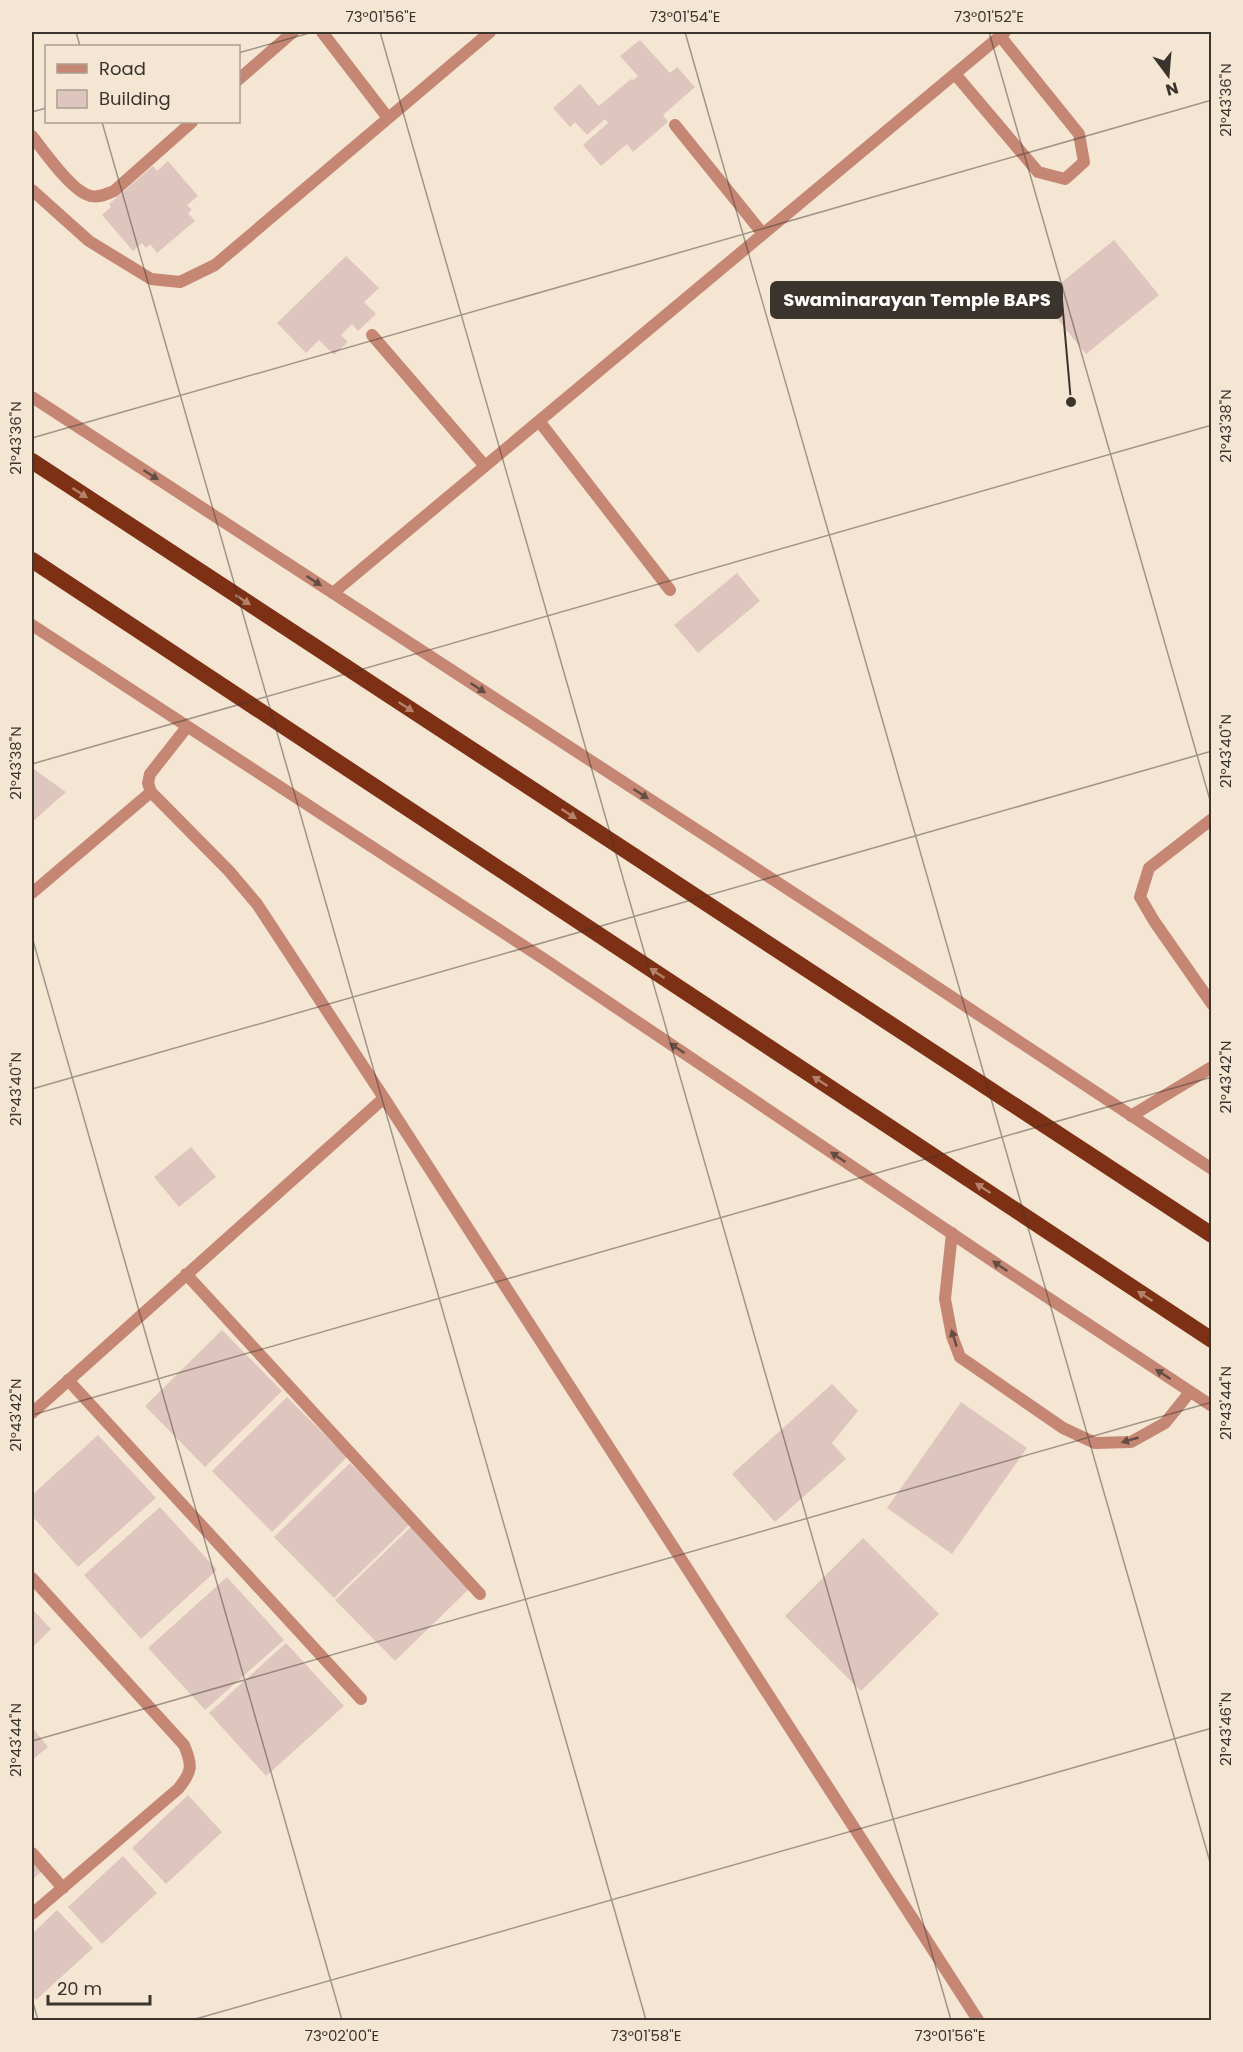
<svg xmlns="http://www.w3.org/2000/svg" width="1243" height="2052" font-family="Poppins,sans-serif">
<style>
.building{fill:#dec6be}
.lines{fill:none;stroke-linecap:round;stroke-linejoin:round}
.service{stroke:#c58774;stroke-width:12}
.minor{stroke:#c58774;stroke-width:12}
.tertiary{stroke:#c58774;stroke-width:12}
.trunk{stroke:#7e3014;stroke-width:16}
.oneway{fill:#644d42}
.oneway2{fill:#b4826a}
.ticks{fill:none;stroke:#3a342d;stroke-width:1.5;stroke-opacity:0.45}
.leader{fill:none;stroke:#3a342d;stroke-width:2}
.callout-dot{fill:#3a342d;stroke:#f5e6d4;stroke-width:2}
.callout{fill:#3a342d;stroke:#3a342d;stroke-width:2}
.callout-label{font-size:18px;text-anchor:middle;font-weight:bold;fill:#fff}
.neatline{fill:none;stroke:#3a342d;stroke-width:2}
.ticks-label{font-size:15px;text-anchor:middle;fill:#3a342d}
</style>
<rect width="100%" height="100%" fill="#f5e6d4"/>
<path class="building" d="M640,40L670,73L677,67L695,87L663,115L668,122L633,152L627,144L601,166L583,145L608,123L605,119L587,135L575,122L570,127L553,108L580,84L599,106L631,79L633,80L638,76L620,56Z
M168,161L198,196L187,205L192,210L188,213L195,221L157,253L150,244L146,248L142,243L133,251L102,215L111,207L109,204L153,166L157,171Z
M1114,240L1159,295L1086,354L1041,299Z
M346,256L379,288L364,302L376,314L358,331L352,324L341,335L348,342L334,355L319,340L306,353L277,323Z
M737,573L760,601L698,653L674,625Z
M32,768L66,792L32,822Z
M191,1147L216,1177L179,1207L154,1177Z
M222,1330L282,1391L205,1467L145,1406Z
M832,1384L858,1411L832,1443L846,1459L775,1522L732,1474Z
M287,1397L347,1457L272,1532L212,1471Z
M961,1402L1027,1448L952,1554L887,1508Z
M98,1435L156,1498L78,1567L32,1516V1495Z
M350,1463L410,1524L334,1598L274,1537Z
M160,1507L217,1570L141,1639L84,1575Z
M411,1527L471,1587L395,1661L335,1600Z
M863,1538L939,1614L861,1691L785,1616Z
M227,1577L284,1640L205,1710L148,1648Z
M32,1609L51,1629L32,1648Z
M286,1643L344,1706L266,1776L209,1713Z
M32,1727L48,1747L32,1760Z
M188,1795L222,1832L166,1884L132,1848Z
M123,1856L157,1893L102,1944L68,1907Z
M32,1858L43,1870L32,1880Z
M57,1910L93,1948L36,2000L32,1995V1934Z"/>
<g class="lines">
<path class="service" d="M322,32L388,118
M955,74L1038,172L1065,179L1084,162L1079,134L1000,36
M238,80L293,32
M675,125L763,234
M32,136C44,151 73,193 91,196C100,198 106,194 114,191L192,122
M32,190L89,241L151,279L180,282L215,265L490,32
M372,335L485,466
M539,421L670,590
M333,593L1005,32
M1212,819L1149,868L1140,897L1154,921L1212,1004
M32,893L151,792
M1131,1116L1212,1067
M952,1233L945,1299L952,1336L960,1357L1063,1428L1095,1443L1131,1442L1165,1423L1190,1392"/>
<path class="minor" d="M187,727L150,774L148,783L151,792L229,871L257,904L384,1098L978,2020
M186,1274L480,1594
M68,1380L361,1699
M32,1413L384,1098
M32,1578L184,1745C193,1766 192,1772 178,1789L32,1914
M32,1853L63,1888"/>
<path class="tertiary" d="M32,397L846,927L1212,1169
M32,625L547,961L1006,1270L1212,1406"/>
<path class="trunk" d="M32,461L1212,1235
M32,560L1212,1340"/>
</g>
<defs><path id="oneway-solid" d="M-6-.8H1V-3.2L6.5 0L1 3.2V.8H-6Z" transform="scale(1.5)"/></defs>
<g class="oneway">
<use href="#oneway-solid" transform="translate(151 475) rotate(33)"/>
<use href="#oneway-solid" transform="translate(314 581) rotate(33)"/>
<use href="#oneway-solid" transform="translate(478 688) rotate(33)"/>
<use href="#oneway-solid" transform="translate(641 794) rotate(33)"/>
<use href="#oneway-solid" transform="translate(677 1048) rotate(-146)"/>
<use href="#oneway-solid" transform="translate(838 1157) rotate(-146)"/>
<use href="#oneway-solid" transform="translate(1000 1266) rotate(-146)"/>
<use href="#oneway-solid" transform="translate(954 1338) rotate(-107)"/>
<use href="#oneway-solid" transform="translate(1163 1374) rotate(-147)"/>
<use href="#oneway-solid" transform="translate(1130 1440) rotate(164)"/>
</g>
<g class="oneway2">
<use href="#oneway-solid" transform="translate(80 493) rotate(33)"/>
<use href="#oneway-solid" transform="translate(243 600) rotate(33)"/>
<use href="#oneway-solid" transform="translate(406 707) rotate(33)"/>
<use href="#oneway-solid" transform="translate(569 814) rotate(33)"/>
<use href="#oneway-solid" transform="translate(657 973) rotate(-147)"/>
<use href="#oneway-solid" transform="translate(820 1081) rotate(-147)"/>
<use href="#oneway-solid" transform="translate(983 1188) rotate(-147)"/>
<use href="#oneway-solid" transform="translate(1145 1296) rotate(-147)"/>
</g>
<path class="ticks" d="M76,32L80,46M380,32L951,2020M685,32L1212,1869M989,32L1212,807M238,53L313,32M32,112L46,108M102,122L646,2020M32,438L1212,100M32,764L1212,425M32,937L342,2020M32,1089L1212,751M32,1415L1212,1077M32,1741L1212,1402M32,1999L38,2020M192,2020L1212,1728"/>
<path class="leader" d="M1071 402L1062 300"/>
<circle class="callout-dot" cx="1071" cy="402" r="6"/>
<rect class="callout" x="771" y="282" width="291" height="36" rx="6"/>
<g class="callout-label">
<text x="917" y="306">Swaminarayan Temple BAPS</text>
</g>
<rect width="1243" height="2052" fill="none" stroke="#f5e6d4" stroke-width="66"/>
<rect x="45" y="45" width="195" height="78" fill="#f5e6d4" stroke="#aa9f91" stroke-width="1.5"/>
<rect x="57" y="64" width="30" height="9" fill="#c58774" stroke="#aa9f91" stroke-width="1.5"/>
<text x="99" y="75" font-size="18" fill="#3a342d">Road</text>
<rect x="57" y="90" width="30" height="18" fill="#dec6be" stroke="#aa9f91" stroke-width="1.5"/>
<text x="99" y="105" font-size="18" fill="#3a342d">Building</text>
<g transform="translate(1168 75) rotate(164)" stroke="#f5e6d4" stroke-width="4.5" paint-order="stroke">
<path d="M0-4.5L10 22L0 15L-10 22Z" fill="#3a342d"/>
<text y="-9" font-size="16" font-weight="bold" text-anchor="middle" fill="#3a342d">N</text>
</g>
<path d="M48 1995v9h102v-9" fill="none" stroke="#3a342d" stroke-width="3"/>
<text x="57" y="1995" font-size="18" fill="#3a342d" stroke="#f5e6d4" stroke-width="4.5" paint-order="stroke">20 m</text>
<rect x="33" y="33" width="1177" height="1986" class="neatline"/>
<g class="ticks-label">
<text x="381" y="22">73°01'56"E</text>
<text x="685" y="22">73°01'54"E</text>
<text x="989" y="22">73°01'52"E</text>
<text transform="translate(1226 100) rotate(-90)" y="5">21°43'36"N</text>
<text transform="translate(1226 426) rotate(-90)" y="5">21°43'38"N</text>
<text transform="translate(16 438) rotate(-90)" y="5">21°43'36"N</text>
<text transform="translate(1226 751) rotate(-90)" y="5">21°43'40"N</text>
<text transform="translate(16 763) rotate(-90)" y="5">21°43'38"N</text>
<text transform="translate(1226 1077) rotate(-90)" y="5">21°43'42"N</text>
<text transform="translate(16 1089) rotate(-90)" y="5">21°43'40"N</text>
<text transform="translate(1226 1403) rotate(-90)" y="5">21°43'44"N</text>
<text transform="translate(16 1415) rotate(-90)" y="5">21°43'42"N</text>
<text transform="translate(1226 1729) rotate(-90)" y="5">21°43'46"N</text>
<text transform="translate(16 1740) rotate(-90)" y="5">21°43'44"N</text>
<text x="342" y="2041">73°02'00"E</text>
<text x="646" y="2041">73°01'58"E</text>
<text x="950" y="2041">73°01'56"E</text>
</g>
</svg>
